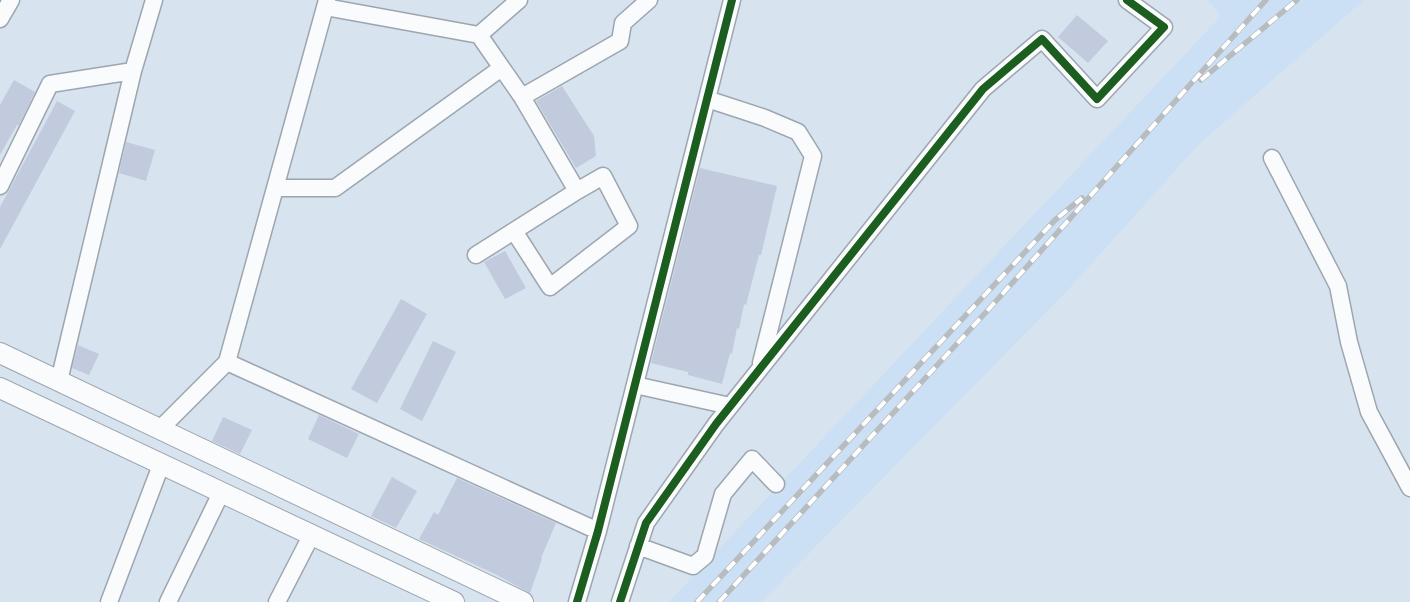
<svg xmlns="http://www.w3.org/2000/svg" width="1410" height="602" font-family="'Fira Sans Condensed',sans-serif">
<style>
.built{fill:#cbe0f4}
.building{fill:#c1cbdd}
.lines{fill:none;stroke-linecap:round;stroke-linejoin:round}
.minor-casing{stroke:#9da6af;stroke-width:19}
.major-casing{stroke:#9da6af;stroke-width:22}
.minor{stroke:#f9fbfd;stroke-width:16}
.major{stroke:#f9fbfd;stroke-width:20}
.rail-casing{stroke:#b9bcbf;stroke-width:5.5}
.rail{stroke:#fff;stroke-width:4;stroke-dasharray:11;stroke-linecap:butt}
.cycleway-casing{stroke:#fff;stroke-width:11}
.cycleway{stroke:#1b5e20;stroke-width:8}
</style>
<rect width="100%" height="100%" fill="#d7e3ef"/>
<path class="built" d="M1208,0H1364L1199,144L1066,292L761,602H669L1221,16Z"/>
<path class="building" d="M1077,15L1108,41L1088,63L1058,37Z
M14,80L35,92L19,125H17L0,155V105Z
M562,86L594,136L596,156L576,168L536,101Z
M57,101L75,111L0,249V207Z
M126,142L155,150L146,181L119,173Z
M700,168L777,186L761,255H759L746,305L744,304L739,329L737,328L732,354L730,353L722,384L688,375V372L651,363Z
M505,251L526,288L505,299L484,262Z
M401,299L427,314L377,403L351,389Z
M433,341L456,352L422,421L400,409Z
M78,345L99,354L89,375L72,368Z
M319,415L359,434L347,458L308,439Z
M223,417L252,430L240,454L212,441Z
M392,477L417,491L396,528L371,516Z
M457,478L556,523L541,558L542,559L530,593L495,574L419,539L434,512L438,515Z"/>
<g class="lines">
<defs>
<path id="minor" d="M325,7L479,35L519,0
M0,19L11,0
M522,97L620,41L623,23L649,0
M707,99L765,118L798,132L813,156L761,363
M1272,158L1338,286L1349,342L1369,412L1410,488
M0,186L50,84L133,71
M275,188H335L500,69
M514,231L550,287L629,226L603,176L577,191
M476,255L577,191L522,97L479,35
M227,362L598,531
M59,381L133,71L154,0
M635,385L730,406
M160,429L227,362L327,0
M638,546L693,566L705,556L723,494L752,459L776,484
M109,602L161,465
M168,602L221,493
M277,602L311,536
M577,602L598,531L732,0
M620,602L646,523L716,424L983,89L1042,39L1097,99L1164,27L1127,0"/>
<path id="major" d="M0,353L523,602
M0,388L454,602"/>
</defs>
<use href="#minor" class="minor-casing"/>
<use href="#major" class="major-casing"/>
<use href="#minor" class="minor"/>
<use href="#major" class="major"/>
<defs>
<path id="rail" d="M1201,80L1297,0
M697,602L1055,220L1082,198
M719,602L988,310L1266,0"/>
</defs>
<use href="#rail" class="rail-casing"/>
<use href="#rail" class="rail"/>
<defs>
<path id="cycleway" d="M577,602L598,531L732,0
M620,602L646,523L716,424L983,89L1042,39L1097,99L1164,27L1127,0"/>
</defs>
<use href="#cycleway" class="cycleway-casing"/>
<use href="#cycleway" class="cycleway"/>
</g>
</svg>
